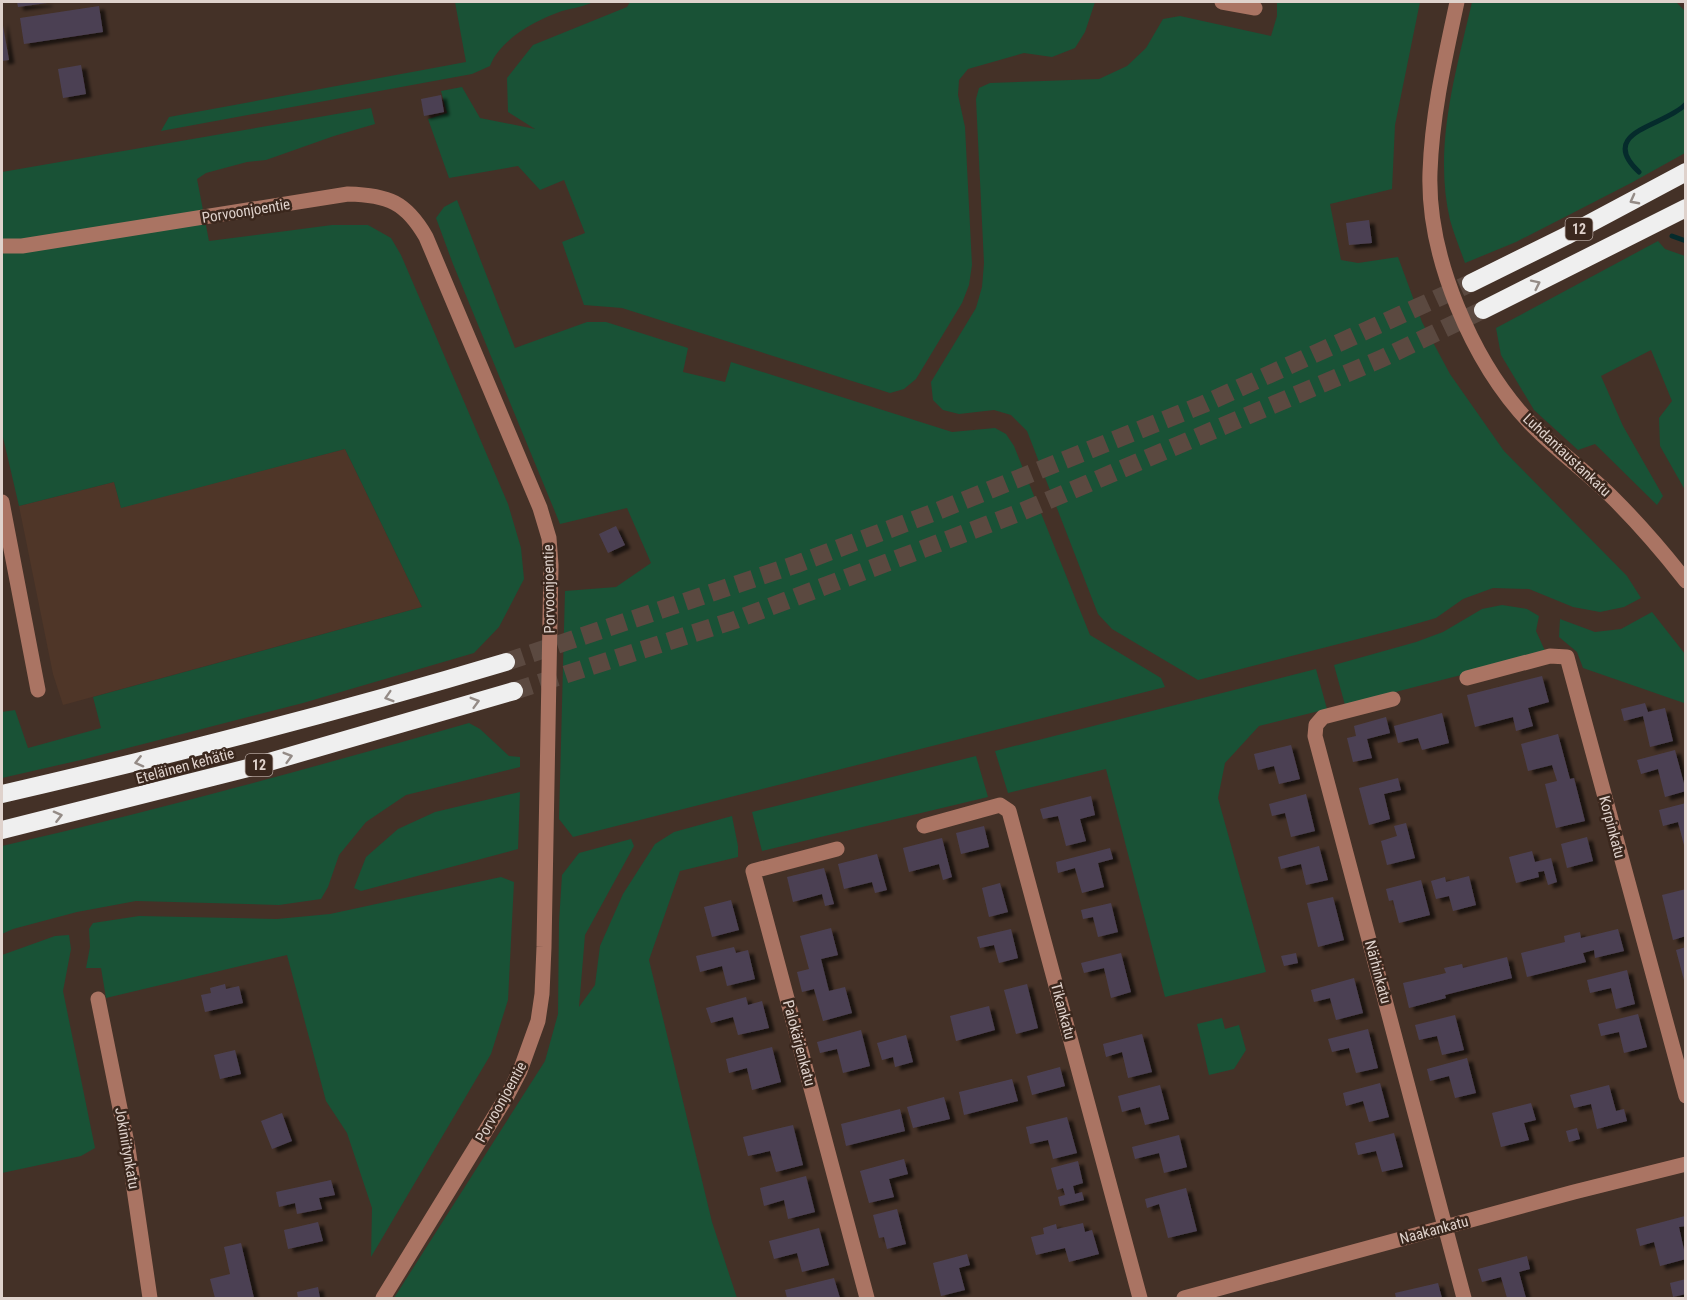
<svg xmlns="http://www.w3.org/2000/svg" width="1687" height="1300" font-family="'Roboto Condensed',sans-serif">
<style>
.built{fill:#4f3628}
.green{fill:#195236}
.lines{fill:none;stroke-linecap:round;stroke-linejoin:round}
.stream{stroke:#052b2c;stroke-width:5}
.building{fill:#4c4153;filter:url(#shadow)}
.highway-tunnel{stroke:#5b4940;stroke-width:18;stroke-dasharray:18 9;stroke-linecap:butt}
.minor{stroke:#aa7463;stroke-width:15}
.highway{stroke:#efefef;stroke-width:18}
.oneway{stroke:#948b86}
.labels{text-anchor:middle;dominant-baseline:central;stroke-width:5;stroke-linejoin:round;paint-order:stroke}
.shield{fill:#3a271d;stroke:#ae9f98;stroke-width:1.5}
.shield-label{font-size:14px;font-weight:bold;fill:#dfd2cc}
.street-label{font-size:15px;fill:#dfd2cc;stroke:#3a271d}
</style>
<defs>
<filter id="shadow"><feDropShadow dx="5.5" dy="3.5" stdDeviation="1.5" flood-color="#0009"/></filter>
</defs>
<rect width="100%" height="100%" fill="#443127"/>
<path class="built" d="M345,449L422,607L63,705L53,674L19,506L114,482L121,507Z"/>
<path class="green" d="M455,2H593C583,7 573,8 562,11C536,20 500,39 490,66L472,74L161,131L169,117L466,62Z
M630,2H1131H1095L1085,32L1075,48L1052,57L1024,53L968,69L959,80L958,95L965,127L972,265L969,285L962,303L916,379L904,389L890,393L622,308L584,305L562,242L585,233L564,180L540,190L518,166L449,178L428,119L447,113L441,91L462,87L480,118L535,129L508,112L507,78L533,45L627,7Z
M1277,2H1420L1395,125L1392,189L1330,204L1341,260L1358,263L1398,257L1422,322L1450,374L1504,451L1627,576L1641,598L1624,607L1600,612L1573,607L1529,589L1493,588L1463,599L1436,618L1405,627L1198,680L1112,629L1098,614L1027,431L1011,415L994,410L959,414L943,410L933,400L931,382L976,308L982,287L984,263L976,99L979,88L990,83L1099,79L1127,66L1146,48L1163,19L1180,16L1271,36L1277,16Z
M1472,2H1676L1685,11V153L1631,183L1516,242L1465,263C1460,249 1454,234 1450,220C1433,147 1456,72 1472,2Z
M371,108L375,124L334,136L266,160L247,162L206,173L197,179L209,241L332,225H368L391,238L401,255L508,504L521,548L524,579L499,627L474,653L303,703L85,759L2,778V712L15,710L28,748L101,728L93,697L422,607L345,449L121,508L114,482L19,506L2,433V172Z
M457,200L515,348L587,322H606L688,348L683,372L725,382L731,362L952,432L995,428L1006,434L1014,446L1090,635L1161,678L1165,687L573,837L559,819L565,591L616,587L651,563L627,508L560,524L453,264L436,218L444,207Z
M1658,241L1665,249L1685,256V490L1660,446L1659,418L1672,401L1651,350L1601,376L1623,426L1663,496L1657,505L1595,444L1578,450L1534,410L1501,355L1496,328Z
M1502,605L1527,609L1539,616L1536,631L1546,653L1345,705L1334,665L1416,642L1443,632L1482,609Z
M1652,612L1685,654V709L1684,703L1583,668L1577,652L1559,637L1560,619L1595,632L1621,629Z
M1316,669L1327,709L1259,726L1225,763L1218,798L1266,972L1165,997L1106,769L1008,793L995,751Z
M469,723L480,729L509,756L520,757V767L406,795L366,822L339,855L328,887L321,899L279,905L136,901L77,912L13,929L2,934V846C159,810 314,767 469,723Z
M976,756L988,797L762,851L752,812Z
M520,792L518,849L361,891L354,888L366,857L398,829L435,812Z
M732,816L738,846V857L680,871L649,960L712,1222L737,1298H394L545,1061L558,1014L559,922L562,875L579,853L631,839L634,846L585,935L579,1007L595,985L600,946L623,894L655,844L674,832Z
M501,877L514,882L508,1000L491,1054L371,1257L372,1208L347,1133L326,1101L287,955L106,998L101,968H86L90,947L89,929L93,923L139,916L277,919L330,914Z
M69,935L71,949L63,991L95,1148L81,1156L2,1173V955L55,936Z
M1222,1018L1225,1029L1239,1025L1246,1050L1234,1069L1209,1075L1197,1024Z"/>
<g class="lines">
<path class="stream" d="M1639,172C1596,131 1664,127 1686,104
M1672,236L1686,241"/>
</g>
<path class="building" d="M17,2H47V3L18,7Z
M99,6L103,32L24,44L20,18Z
M2,20L9,60L2,61Z
M81,65L86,94L63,98L58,69Z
M441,95L444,112L424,116L421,99Z
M1369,220L1372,243L1349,245L1346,223Z
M616,526L625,545L608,553L599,534Z
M1542,676L1549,702L1528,708L1533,726L1516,731L1513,717L1475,727L1467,695Z
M1645,703L1648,712L1665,708L1673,741L1650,747L1643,716L1624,721L1621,709Z
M1442,713L1449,743L1422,750L1418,738L1398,743L1394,726Z
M1386,717L1390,733L1367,739L1372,758L1353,762L1347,738L1356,736L1354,726Z
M1558,734L1570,779L1574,778L1585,821L1556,828L1545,784L1557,781L1552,765L1528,771L1521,744Z
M1291,745L1300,779L1279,784L1274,766L1258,770L1254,754Z
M1675,750L1686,791L1665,797L1658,769L1641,774L1637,760Z
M1398,778L1401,790L1384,794L1390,819L1369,825L1359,788Z
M1306,794L1315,831L1291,837L1285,813L1272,816L1269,804Z
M1091,796L1095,815L1080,819L1086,841L1066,846L1058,816L1043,819L1040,809Z
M1686,803V849H1685L1678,822L1663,826L1659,810Z
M1406,823L1415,858L1387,865L1381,841L1397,836L1394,826Z
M984,826L989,847L961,854L956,833Z
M1587,837L1593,861L1567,868L1561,844Z
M942,838L952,877L943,880L939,864L909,872L903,848Z
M1319,846L1328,880L1306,885L1301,864L1281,869L1278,857Z
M1110,848L1113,859L1098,863L1104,887L1082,893L1075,868L1058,873L1056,862Z
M1532,851L1535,862L1551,858L1557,882L1548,885L1544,871L1538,872L1539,877L1516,883L1509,857Z
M877,854L887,890L875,893L872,882L844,889L838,864Z
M824,868L834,904L825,906L822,894L793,902L787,877Z
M1469,876L1476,905L1453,911L1449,896L1436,899L1431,881L1445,877L1446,882Z
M1421,880L1430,915L1399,923L1393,900L1389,901L1386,889Z
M1000,883L1008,912L989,917L982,888Z
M1686,889V936L1673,940L1662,895Z
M1333,897L1344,940L1318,947L1307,903Z
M731,900L739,930L712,937L704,907Z
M1111,903L1118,932L1098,937L1093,917L1083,919L1081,910Z
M831,928L838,955L821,959L829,991L845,987L852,1013L823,1021L814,989L802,992L797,972L809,969L800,936Z
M1011,929L1018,958L999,963L994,945L980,948L977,937Z
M1618,929L1624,951L1595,958L1594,950L1583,953L1586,962L1527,977L1521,953L1565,942L1564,936L1580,932L1581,938Z
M734,947L736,953L748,950L755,979L727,986L722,966L700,972L696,956Z
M1686,947V984H1685L1676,950Z
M1121,953L1131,992L1111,998L1104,968L1084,973L1081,963Z
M1296,953L1298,963L1284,966L1281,956Z
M1507,957L1512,978L1445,995L1446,998L1409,1008L1403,983L1446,973L1444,968L1462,964L1463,968Z
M1627,970L1635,1004L1616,1009L1611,988L1590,993L1587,980Z
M1354,978L1363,1013L1336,1020L1330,998L1314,1002L1311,990Z
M225,984L226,989L239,986L243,1003L205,1012L201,995L211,993L210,988Z
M1027,984L1038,1028L1016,1034L1004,990Z
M746,997L748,1005L762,1001L769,1028L738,1035L733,1017L711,1023L706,1008Z
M989,1006L995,1030L956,1041L950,1016Z
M1638,1014L1647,1047L1624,1053L1619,1032L1601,1036L1598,1024Z
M1455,1015L1464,1050L1442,1055L1437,1036L1419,1040L1415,1025Z
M1368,1029L1378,1068L1356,1073L1349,1048L1332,1052L1328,1039Z
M861,1030L870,1066L843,1073L837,1049L820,1053L817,1042Z
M1142,1034L1152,1072L1128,1078L1122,1052L1106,1057L1103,1044Z
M906,1035L913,1062L895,1067L893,1057L882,1060L877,1043Z
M772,1047L781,1082L752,1090L747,1068L729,1073L726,1059Z
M235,1050L241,1074L220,1079L214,1055Z
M1467,1058L1476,1093L1455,1098L1449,1076L1430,1081L1427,1069Z
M1060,1067L1065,1086L1032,1095L1027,1076Z
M1012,1079L1018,1101L964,1115L959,1092Z
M1380,1083L1389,1117L1369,1122L1363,1101L1346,1106L1343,1093Z
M1160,1085L1169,1119L1145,1125L1140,1107L1122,1112L1118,1096Z
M1609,1085L1616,1111L1624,1109L1627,1121L1597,1129L1591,1104L1574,1108L1570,1095Z
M944,1097L950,1119L913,1128L907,1107Z
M1531,1103L1536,1120L1524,1123L1529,1140L1501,1147L1492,1113Z
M900,1109L905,1131L846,1146L841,1124Z
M282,1113L292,1141L272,1149L261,1121Z
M1067,1117L1077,1153L1053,1159L1048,1140L1030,1144L1026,1127Z
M793,1125L803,1165L776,1172L770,1151L748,1156L743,1137Z
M1577,1128L1580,1139L1569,1142L1566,1131Z
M1394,1133L1403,1167L1382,1172L1376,1151L1358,1155L1355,1143Z
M1179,1135L1187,1167L1164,1173L1159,1153L1135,1159L1132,1147Z
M904,1159L908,1174L889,1179L894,1197L869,1203L860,1171Z
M1078,1161L1083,1183L1073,1186L1075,1194L1082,1192L1084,1200L1060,1206L1058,1197L1065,1195L1063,1188L1057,1190L1051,1168Z
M806,1176L815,1212L788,1219L784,1200L764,1206L760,1188Z
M331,1180L335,1195L319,1198L322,1209L297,1214L295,1203L279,1207L276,1192Z
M1186,1188L1197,1231L1168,1238L1159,1204L1147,1208L1145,1199Z
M897,1209L906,1244L887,1249L884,1237L879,1238L873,1215Z
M1685,1216L1686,1226L1679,1227L1686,1259L1660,1266L1654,1242L1640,1246L1636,1229Z
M318,1222L323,1241L288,1249L284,1230Z
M1083,1223L1085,1232L1092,1230L1099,1254L1069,1262L1065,1248L1036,1255L1031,1237L1044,1234L1043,1228L1056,1224L1057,1229Z
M819,1228L829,1265L802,1272L797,1253L774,1259L769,1241Z
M241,1243L254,1298H215L210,1279L230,1274L224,1247Z
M967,1254L970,1265L959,1268L965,1290L941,1296L933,1263Z
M1527,1256L1530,1269L1519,1272L1526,1298H1507L1501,1277L1482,1282L1478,1269Z
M834,1278L840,1298H787L785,1290Z
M1686,1279V1294L1673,1297L1670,1283Z
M1438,1283L1442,1298H1396L1395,1293Z
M318,1287L320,1298H298L297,1292Z"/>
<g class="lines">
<path class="highway-tunnel" d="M506,662L797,564L935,512L1204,404L1471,283
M514,691L735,620L1021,512L1383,358L1483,310"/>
<path class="minor" d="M1222,2L1255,8
M1457,2C1445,58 1432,114 1430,172C1427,256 1472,362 1530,423C1556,450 1587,472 1614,499C1639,524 1664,553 1686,581
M2,246H22L348,194C388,195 406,202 426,237L540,508L549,538L551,565L544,947L542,994L538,1021L520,1071L507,1096L383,1298
M2,502L38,690
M1467,678L1550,656L1567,657L1686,1096
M1393,699L1323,717L1316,725L1315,736L1464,1298
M924,826L1000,805L1009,811L1140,1298
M837,849L753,871L867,1298
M98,999L128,1148L150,1298
M1184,1298L1574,1192L1686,1164"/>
<path class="highway" d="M1471,283L1566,236L1686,172
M1483,310L1686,208
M2,794C171,755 339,712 506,662
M2,830L248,768L514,691"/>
</g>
<defs><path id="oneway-chevron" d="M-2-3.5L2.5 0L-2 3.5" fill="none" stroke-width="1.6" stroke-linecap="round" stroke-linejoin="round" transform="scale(1.5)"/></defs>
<g class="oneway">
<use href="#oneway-chevron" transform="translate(1634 200) rotate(152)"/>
<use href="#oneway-chevron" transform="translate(1536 284) rotate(-26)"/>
<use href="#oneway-chevron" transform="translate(389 697) rotate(163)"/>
<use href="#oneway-chevron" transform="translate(475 702) rotate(-16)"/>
<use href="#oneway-chevron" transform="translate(288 757) rotate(-16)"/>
<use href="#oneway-chevron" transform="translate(139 762) rotate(166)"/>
<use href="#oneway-chevron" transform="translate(58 816) rotate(-14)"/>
</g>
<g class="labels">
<g class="shield">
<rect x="1565.5" y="218" width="27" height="22" rx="4.5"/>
<rect x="245.5" y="754" width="27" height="22" rx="4.5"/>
</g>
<g class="shield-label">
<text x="1579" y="229">12</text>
<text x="259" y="765">12</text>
</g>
<g class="street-label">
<text transform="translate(246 211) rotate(-9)">Porvoonjoentie</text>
<text transform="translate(1567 455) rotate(43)">Luhdantaustankatu</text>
<text transform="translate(549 589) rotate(-91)">Porvoonjoentie</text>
<text transform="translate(185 766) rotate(-15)">Eteläinen kehätie</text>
<text transform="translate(1612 827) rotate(75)">Korpinkatu</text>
<text transform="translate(1378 972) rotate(75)">Närhinkatu</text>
<text transform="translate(1063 1011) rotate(75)">Tikankatu</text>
<text transform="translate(799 1043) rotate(75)">Palokärjenkatu</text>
<text transform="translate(501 1102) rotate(-61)">Porvoonjoentie</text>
<text transform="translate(127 1148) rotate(80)">Jokiniitynkatu</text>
<text transform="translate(1434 1230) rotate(-15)">Naakankatu</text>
</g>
</g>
<rect width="1687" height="1300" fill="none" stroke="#dfd2cc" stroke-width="6"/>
</svg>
